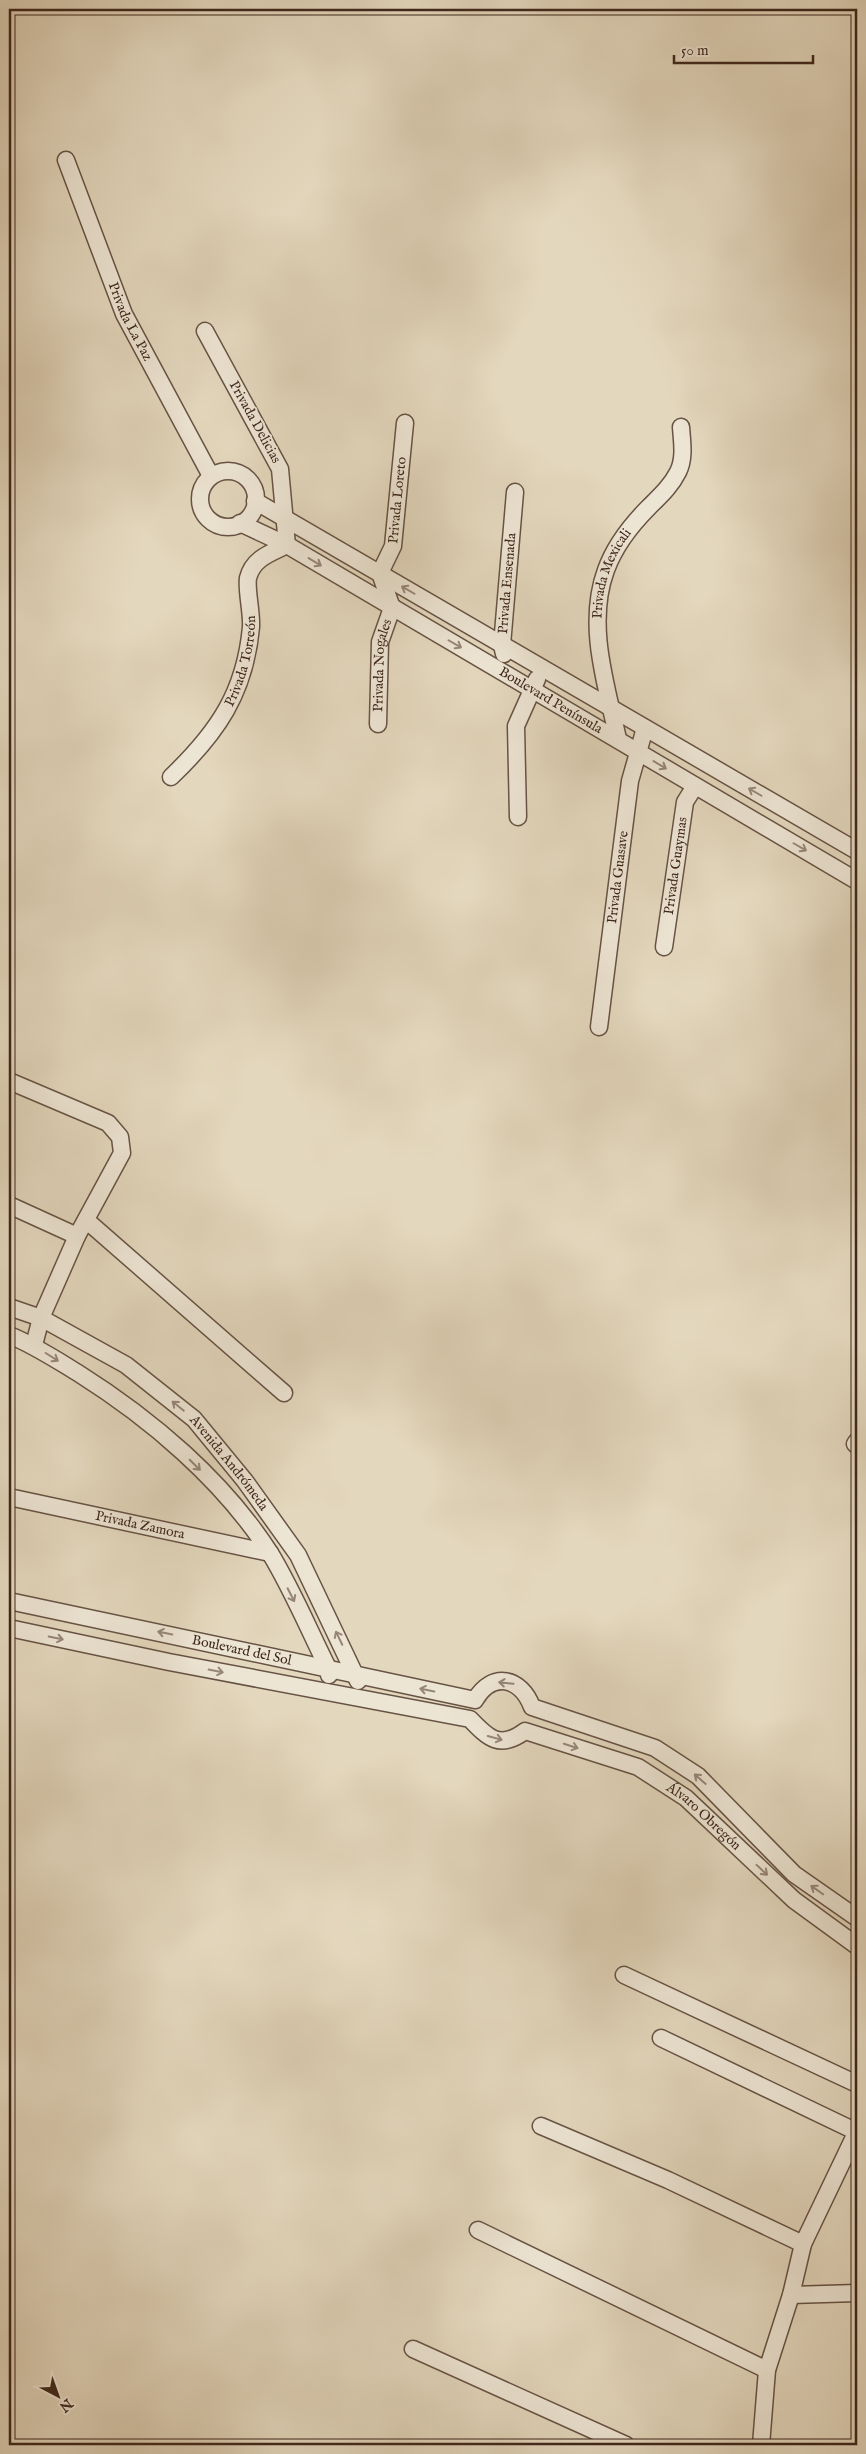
<svg xmlns="http://www.w3.org/2000/svg" width="866" height="2454" font-family="'IM FELL English',serif">
<style>
.lines{fill:none;stroke-linecap:round;stroke-linejoin:round}
.street-casing{stroke:#675344;stroke-width:19}
.street{stroke:#ede5d4;stroke-width:16}
.oneway{stroke:#968678}
.labels{text-anchor:middle;dominant-baseline:central;stroke-width:4;stroke-linejoin:round;paint-order:stroke}
.street-label{font-size:14px;fill:#3e271c;stroke:#ede5d4}
</style>
<rect width="100%" height="100%" fill="#e3d7bd"/>
<filter id="stains"><feTurbulence type="fractalNoise" baseFrequency=".004" numOctaves="4"/><feColorMatrix values="0 0 0 0 .2 0 0 0 0 .09 0 0 0 0 .02 0 0 0 .5 -.17"/></filter>
<radialGradient id="worn" r=".72"><stop offset=".6" stop-color="#630" stop-opacity="0"/><stop offset="1" stop-color="#630" stop-opacity=".3"/></radialGradient>
<g class="lines">
<defs>
<g id="street">
<path id="s1" d="M66,160L124,314L211,476"/>
<circle cx="228" cy="499" r="28"/>
<path d="M255,501L857,851"/>
<path id="s2" d="M240,523L287,545L857,881"/>
<path id="s3" d="M504,654L502,645L515,492"/>
<path id="s4" d="M378,724L380,642L392,608L380,573L393,546L405,423"/>
<path id="s5" d="M618,739C606,684 586,624 606,570C615,545 631,525 649,507C660,496 671,486 678,472C685,458 682,442 681,427"/>
<path id="s6" d="M171,777C217,733 245,693 251,627C252,613 246,589 248,578C253,558 271,553 287,545L280,469L205,331"/>
<path d="M518,817L516,726L537,679"/>
<path id="s7" d="M664,947L685,802L695,786"/>
<path id="s8" d="M599,1027L630,781L645,728"/>
<path d="M9,1081L108,1123L120,1137L122,1153L77,1236L41,1318L34,1345"/>
<path d="M9,1205L77,1236"/>
<path d="M86,1220L284,1393"/>
<path id="s9" d="M9,1307L41,1318L126,1365L194,1419L245,1481L298,1555L358,1681"/>
<path d="M9,1335C34,1345 55,1359 78,1373C151,1419 223,1480 270,1553C292,1589 309,1630 328,1668L329,1675"/>
<path d="M855,1444L857,1441"/>
<path id="s10" d="M9,1497L270,1553"/>
<path id="s11" d="M9,1601L475,1700C492,1671 521,1677 532,1707L655,1748L698,1776L794,1874L857,1918"/>
<path id="s12" d="M9,1628L169,1662L470,1719C488,1738 500,1750 525,1731L638,1767L686,1798L794,1900L857,1946"/>
<path d="M624,1975L857,2084"/>
<path d="M661,2038L857,2132"/>
<path d="M541,2126L668,2180L803,2244"/>
<path d="M478,2230L767,2370"/>
<path d="M791,2295L857,2293"/>
<path d="M413,2349L626,2445"/>
<path d="M761,2445L767,2370L791,2295L803,2244L857,2131"/>
</g>
</defs>
<use href="#street" class="street-casing"/>
<use href="#street" class="street"/>
</g>
<defs><path id="oneway-shaft" d="M-6 0H5M1.5-3L5.5 0L1.5 3" fill="none" stroke-width="1.6" stroke-linecap="round" stroke-linejoin="round" transform="scale(1.25)"/></defs>
<g class="oneway">
<use href="#oneway-shaft" transform="translate(315 562) rotate(31)"/>
<use href="#oneway-shaft" transform="translate(408 590) rotate(-150)"/>
<use href="#oneway-shaft" transform="translate(455 644) rotate(30)"/>
<use href="#oneway-shaft" transform="translate(660 765) rotate(31)"/>
<use href="#oneway-shaft" transform="translate(755 792) rotate(-150)"/>
<use href="#oneway-shaft" transform="translate(800 847) rotate(30)"/>
<use href="#oneway-shaft" transform="translate(52 1357) rotate(32)"/>
<use href="#oneway-shaft" transform="translate(178 1406) rotate(-141)"/>
<use href="#oneway-shaft" transform="translate(195 1465) rotate(45)"/>
<use href="#oneway-shaft" transform="translate(291 1595) rotate(63)"/>
<use href="#oneway-shaft" transform="translate(165 1633) rotate(-168)"/>
<use href="#oneway-shaft" transform="translate(56 1638) rotate(12)"/>
<use href="#oneway-shaft" transform="translate(339 1638) rotate(-116)"/>
<use href="#oneway-shaft" transform="translate(216 1671) rotate(11)"/>
<use href="#oneway-shaft" transform="translate(506 1683) rotate(-174)"/>
<use href="#oneway-shaft" transform="translate(427 1690) rotate(-168)"/>
<use href="#oneway-shaft" transform="translate(495 1738) rotate(15)"/>
<use href="#oneway-shaft" transform="translate(571 1746) rotate(18)"/>
<use href="#oneway-shaft" transform="translate(700 1779) rotate(-139)"/>
<use href="#oneway-shaft" transform="translate(762 1870) rotate(43)"/>
<use href="#oneway-shaft" transform="translate(817 1890) rotate(-145)"/>
</g>
<g class="labels">
<g class="street-label">
<text stroke="none"><textPath href="#s1" startOffset="174">Privada La Paz</textPath></text>
<text transform="translate(255 422) rotate(61)">Privada Delicias</text>
<text stroke="none"><textPath href="#s4" startOffset="231">Privada Loreto</textPath></text>
<text stroke="none"><textPath href="#s5" startOffset="170">Privada Mexicali</textPath></text>
<text stroke="none"><textPath href="#s3" startOffset="71">Privada Ensenada</textPath></text>
<text stroke="none"><textPath href="#s6" startOffset="139">Privada Torreón</textPath></text>
<text stroke="none"><textPath href="#s4" startOffset="59">Privada Nogales</textPath></text>
<text stroke="none"><textPath href="#s2" startOffset="358">Boulevard Península</textPath></text>
<text stroke="none"><textPath href="#s7" startOffset="82">Privada Guaymas</textPath></text>
<text stroke="none"><textPath href="#s8" startOffset="151">Privada Guasave</textPath></text>
<text stroke="none"><textPath href="#s9" startOffset="274">Avenida Andrómeda</textPath></text>
<text stroke="none"><textPath href="#s10" startOffset="134">Privada Zamora</textPath></text>
<text stroke="none"><textPath href="#s11" startOffset="238">Boulevard del Sol</textPath></text>
<text stroke="none"><textPath href="#s12" startOffset="736">Álvaro Obregón</textPath></text>
</g>
</g>
<rect width="866" height="2454" fill="none" stroke="#e3d7bd" stroke-width="30"/>
<rect x="10" y="10" width="846" height="2434" fill="none" stroke="#3e271c" stroke-width="2.5"/>
<rect x="15" y="15" width="836" height="2424" fill="none" stroke="#3e271c"/>
<g transform="translate(58 2396) rotate(139)" stroke="#ede5d4" stroke-width="4" paint-order="stroke">
<path d="M0-4L9 19L0 12L-9 19Z" fill="#3e271c"/>
<text y="-8" font-size="14" font-weight="bold" text-anchor="middle" fill="#3e271c">N</text>
</g>
<path d="M674 55v8h139v-8" fill="none" stroke="#3e271c" stroke-width="2.5"/>
<text x="681" y="55" font-size="15" fill="#3e271c" stroke="#ede5d4" stroke-width="4" paint-order="stroke">50 m</text>
<rect width="100%" height="100%" filter="url(#stains)"/>
<rect width="100%" height="100%" fill="url(#worn)"/>
</svg>
